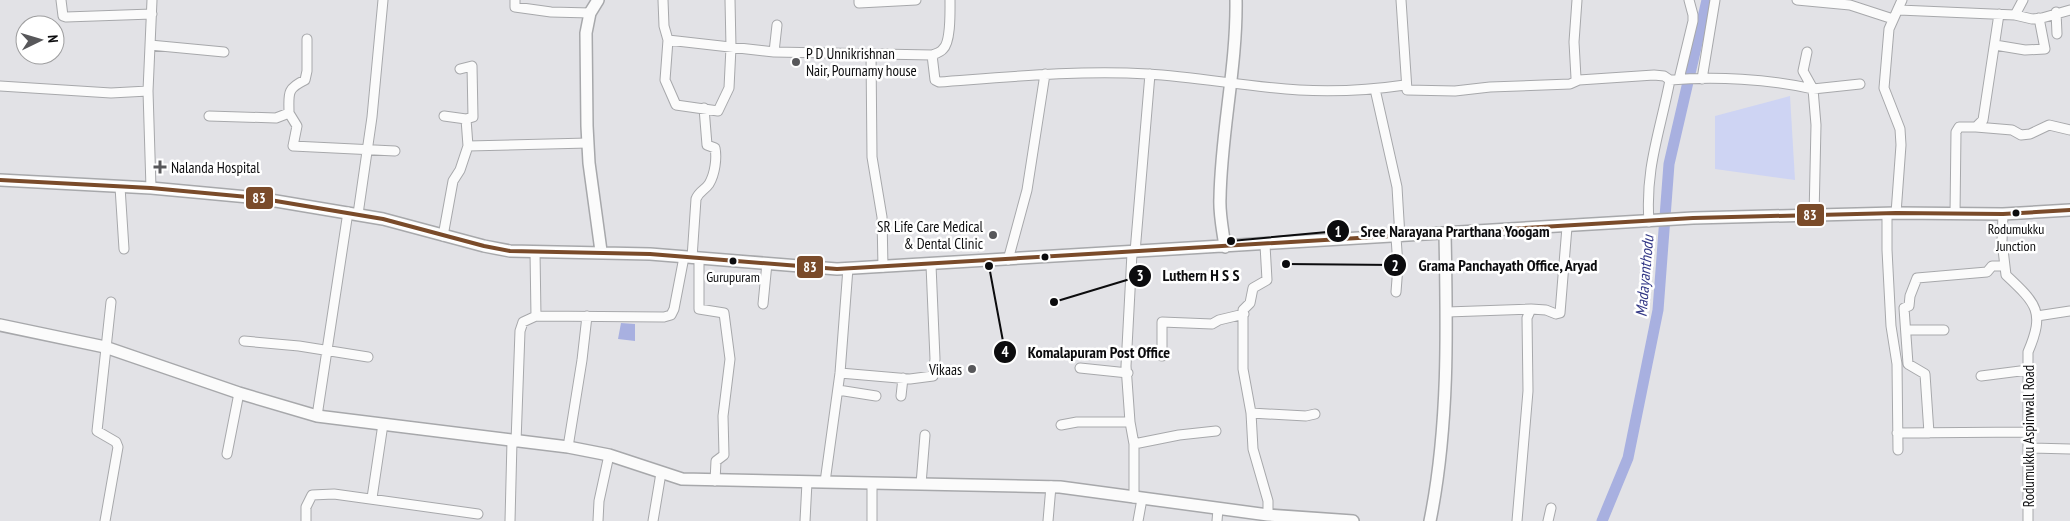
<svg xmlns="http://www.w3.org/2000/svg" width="2070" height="521" font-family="'PT Sans Narrow',sans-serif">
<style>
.green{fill:#ced4f3}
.water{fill:#a8b0e0}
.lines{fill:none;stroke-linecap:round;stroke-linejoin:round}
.river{stroke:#a8b0e0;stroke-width:11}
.minor-casing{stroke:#a7a8ab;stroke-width:11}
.major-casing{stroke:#a7a8ab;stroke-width:14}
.minor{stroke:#fbfbfb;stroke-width:9}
.major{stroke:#fbfbfb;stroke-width:11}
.bus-1-casing{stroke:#fff;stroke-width:8}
.bus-1{stroke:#7a4b2a;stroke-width:4}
.poi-dot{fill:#57575a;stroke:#fff;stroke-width:2}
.bus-dot{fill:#0c0c0e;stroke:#fff;stroke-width:2}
.labels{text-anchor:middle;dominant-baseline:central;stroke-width:5;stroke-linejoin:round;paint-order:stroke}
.bus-label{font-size:14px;fill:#0c0c0e;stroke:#fff}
.poi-label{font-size:15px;fill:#0c0c0e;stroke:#fff;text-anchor:start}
.street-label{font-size:15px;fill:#0c0c0e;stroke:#fff}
.water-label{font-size:16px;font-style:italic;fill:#323786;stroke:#fff}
.leader{fill:none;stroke:#0c0c0e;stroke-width:2}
.callout-dot{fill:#0c0c0e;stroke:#fff;stroke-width:2}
.mark-label{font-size:15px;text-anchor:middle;font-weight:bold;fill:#fff}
.callout-label{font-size:16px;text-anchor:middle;font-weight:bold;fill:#0c0c0e;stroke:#fff;stroke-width:5;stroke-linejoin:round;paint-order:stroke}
.line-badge{stroke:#fff;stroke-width:2}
.badge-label{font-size:14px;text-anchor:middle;font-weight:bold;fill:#fff}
</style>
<rect width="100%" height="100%" fill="#e2e2e6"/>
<path class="green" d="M1790,96L1795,180L1715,169V116Z"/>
<path class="water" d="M621,323L635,324V341L618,339Z"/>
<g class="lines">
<path class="river" d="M1602,521L1628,458L1658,310L1669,164L1707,0"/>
<defs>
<path id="minor" d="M61,0L63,16L66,17L152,14
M515,0V7L551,12L590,13
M663,0L664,26L668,40L774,52L932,55C935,54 941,52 943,49C951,42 950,11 950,0
M859,0V3L916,0
M1401,0L1407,90L1455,91L1490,87L1570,84L1579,80
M1577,0L1574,42L1576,78L1579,80L1654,75L1664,76L1670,80C1660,132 1645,168 1649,222
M1797,0L1850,5L1893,19
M1899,10L2015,15L2032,19L2042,18L2070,10
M2056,12L2057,34
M2015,15L2023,0
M668,40L665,80L676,105L718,111L729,88L731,47L730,0
M150,45L224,52
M1995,45L2025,50L2045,49L2039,18
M774,52L777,25
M1807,52L1803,71L1813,89L1860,84
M871,53L872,157L882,217L883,267
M932,55L935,80L939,82C1008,77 1078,70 1148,74C1198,77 1248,87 1299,90C1334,92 1371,90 1405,85
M460,69L472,66L473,117L466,119
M1679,79L1693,21V15L1689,0
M1702,79L1715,0
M1670,80C1715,76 1768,79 1813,89L1816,125L1814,217
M0,86L111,93L148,91
M1375,89L1397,187L1400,237
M289,113C289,94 286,89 305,80L307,71V39
M209,116L276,118L289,113L297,126L293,146L395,151
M1976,127L2012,130L2021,135L2030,134L2049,125L2070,130
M468,146L588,143
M120,187L124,249
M151,188L148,91L152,0
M1896,213L1901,145L1900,129L1884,88L1889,29L1902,0
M358,214L372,117L383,0
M1887,214V250L1891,326L1897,364L1898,450
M1955,214L1956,132L1959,127H1976L1983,120L1999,14
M2003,214L2002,241L2006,275C2037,304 2045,312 2028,352V521
M443,236L453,181L460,170L468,146L466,119L444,116
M1265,245L1267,280L1253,288L1250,303L1243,310V369L1251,413L1253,449L1268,501V515
M535,252L536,316
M1135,252L1150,74
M1132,253L1126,366L1130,422L1134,444V498
M692,258L696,199C699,191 705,190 709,184C715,174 717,158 715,148L707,145L704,108
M699,258V309L724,313L730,359L723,416L724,455L716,461L715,481
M1008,260L1027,190L1045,74
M1396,292L1398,266L1396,237
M763,304L767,263
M1447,312L1531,309
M2037,316L2070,311
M1906,330H1944
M244,341L299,346L368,357
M1162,356V322L1212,324L1219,320L1244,314
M1080,368L1128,373
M840,373L910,379L933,376L935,359L931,265
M1981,376L2028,370
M838,390L876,396
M901,396L903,378
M1251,413L1306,416L1315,414
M317,416L348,212
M1061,425L1077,422H1130
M1897,433L2029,432
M1929,433L1925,374L1908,364L1904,308L1909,306L1910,296L1917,278L1987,272L1992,266H2005
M516,442L520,331L523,322L536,316L664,317L671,315L674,309L684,257
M1134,444L1179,435L1216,431
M568,447L582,360L587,316
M2029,448L2070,449
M227,454L239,393
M825,482L840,373L848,268
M921,484L925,435
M372,498L383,424
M105,521L118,447L116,442L97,431L111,302
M306,521V507L312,495L334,494L478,514
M510,521L512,441
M598,521L599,501L609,455
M653,521L661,473
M805,521L807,482
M872,521V483
M1048,521L1051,486
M1138,521L1142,499
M1217,521L1218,509
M1517,521L1528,391L1527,318L1531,309L1546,310L1556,314L1560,313L1567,227
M1548,521L1551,508"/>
<path id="major" d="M598,0L590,13L586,33L587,126L589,163L601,251
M0,180L151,188L258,198L383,219L484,246L510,251L650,254L837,269L1693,218L1896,213L2003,214L2070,210
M1225,247C1223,231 1219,214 1220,198C1221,132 1237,66 1236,0
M0,325L105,347L239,393L317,416L568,447L609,455L682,479L1060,487L1268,515L1353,521
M1430,521C1449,427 1447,329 1445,234"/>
</defs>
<use href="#minor" class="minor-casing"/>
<use href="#major" class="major-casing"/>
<use href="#minor" class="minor"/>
<use href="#major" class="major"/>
<defs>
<path id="bus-1" d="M0,180L151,188L258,198L383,219L484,246L510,251L650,254L837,269L1693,218L1896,213L2003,214L2070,210"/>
</defs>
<use href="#bus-1" class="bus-1-casing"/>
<use href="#bus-1" class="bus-1"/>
</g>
<g class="poi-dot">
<circle cx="796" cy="62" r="5"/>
<path d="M157.5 159.5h5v5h5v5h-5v5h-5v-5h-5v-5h5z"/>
<circle cx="993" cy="235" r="5"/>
<circle cx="972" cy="369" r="5"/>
</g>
<g class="bus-dot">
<circle cx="2016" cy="213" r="4.5"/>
<circle cx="1045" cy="257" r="4.5"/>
<circle cx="733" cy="261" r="4.5"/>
</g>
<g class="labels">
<g class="bus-label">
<text x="2016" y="229">Rodumukku<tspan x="2016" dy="17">Junction</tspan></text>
<text x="733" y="277">Gurupuram</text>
</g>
<g class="poi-label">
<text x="806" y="53">P D Unnikrishnan<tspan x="806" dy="17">Nair, Pournamy house</tspan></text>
<text x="171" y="167">Nalanda Hospital</text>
<text x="983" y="226" text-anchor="end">SR Life Care Medical<tspan x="983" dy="17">&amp; Dental Clinic</tspan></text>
<text x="962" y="369" text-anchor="end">Vikaas</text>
</g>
<g class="street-label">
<text transform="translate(2028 436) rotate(-90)">Rodumukku Aspinwall Road</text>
</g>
<g class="water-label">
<text transform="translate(1644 276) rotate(-85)">Madayanthodu</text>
</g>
</g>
<path class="leader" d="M1231 241L1338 231M1286 264L1395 265M1054 302L1140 276M989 266L1005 352"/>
<g class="callout-dot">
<circle cx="1231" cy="241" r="5"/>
<circle cx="1286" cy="264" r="5"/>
<circle cx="1054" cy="302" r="5"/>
<circle cx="989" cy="266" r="5"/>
<circle cx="1338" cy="231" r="12"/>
<circle cx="1395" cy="265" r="12"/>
<circle cx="1140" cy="276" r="12"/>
<circle cx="1005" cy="352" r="12"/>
</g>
<g class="mark-label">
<text x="1338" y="237">1</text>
<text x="1395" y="271">2</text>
<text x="1140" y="281">3</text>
<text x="1005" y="357">4</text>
</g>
<g class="callout-label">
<text x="1455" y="237">Sree Narayana Prarthana Yoogam</text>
<text x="1508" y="271">Grama Panchayath Office, Aryad</text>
<text x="1201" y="281">Luthern H S S</text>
<text x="1099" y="358">Komalapuram Post Office</text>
</g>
<g class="line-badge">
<rect x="245" y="186" width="29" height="24" rx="5" fill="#7a4b2a"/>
<rect x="1796" y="203" width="29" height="24" rx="5" fill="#7a4b2a"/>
<rect x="796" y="255" width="28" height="24" rx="5" fill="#7a4b2a"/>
</g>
<g class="badge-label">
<text x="259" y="203">83</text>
<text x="1810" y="220">83</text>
<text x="810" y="272">83</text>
</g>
<g transform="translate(40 40) rotate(85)"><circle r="24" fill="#ffffff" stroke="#9e9e9f"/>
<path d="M0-4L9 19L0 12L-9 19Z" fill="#57575a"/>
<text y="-8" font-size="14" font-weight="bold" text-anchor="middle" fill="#0c0c0e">N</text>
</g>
</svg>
